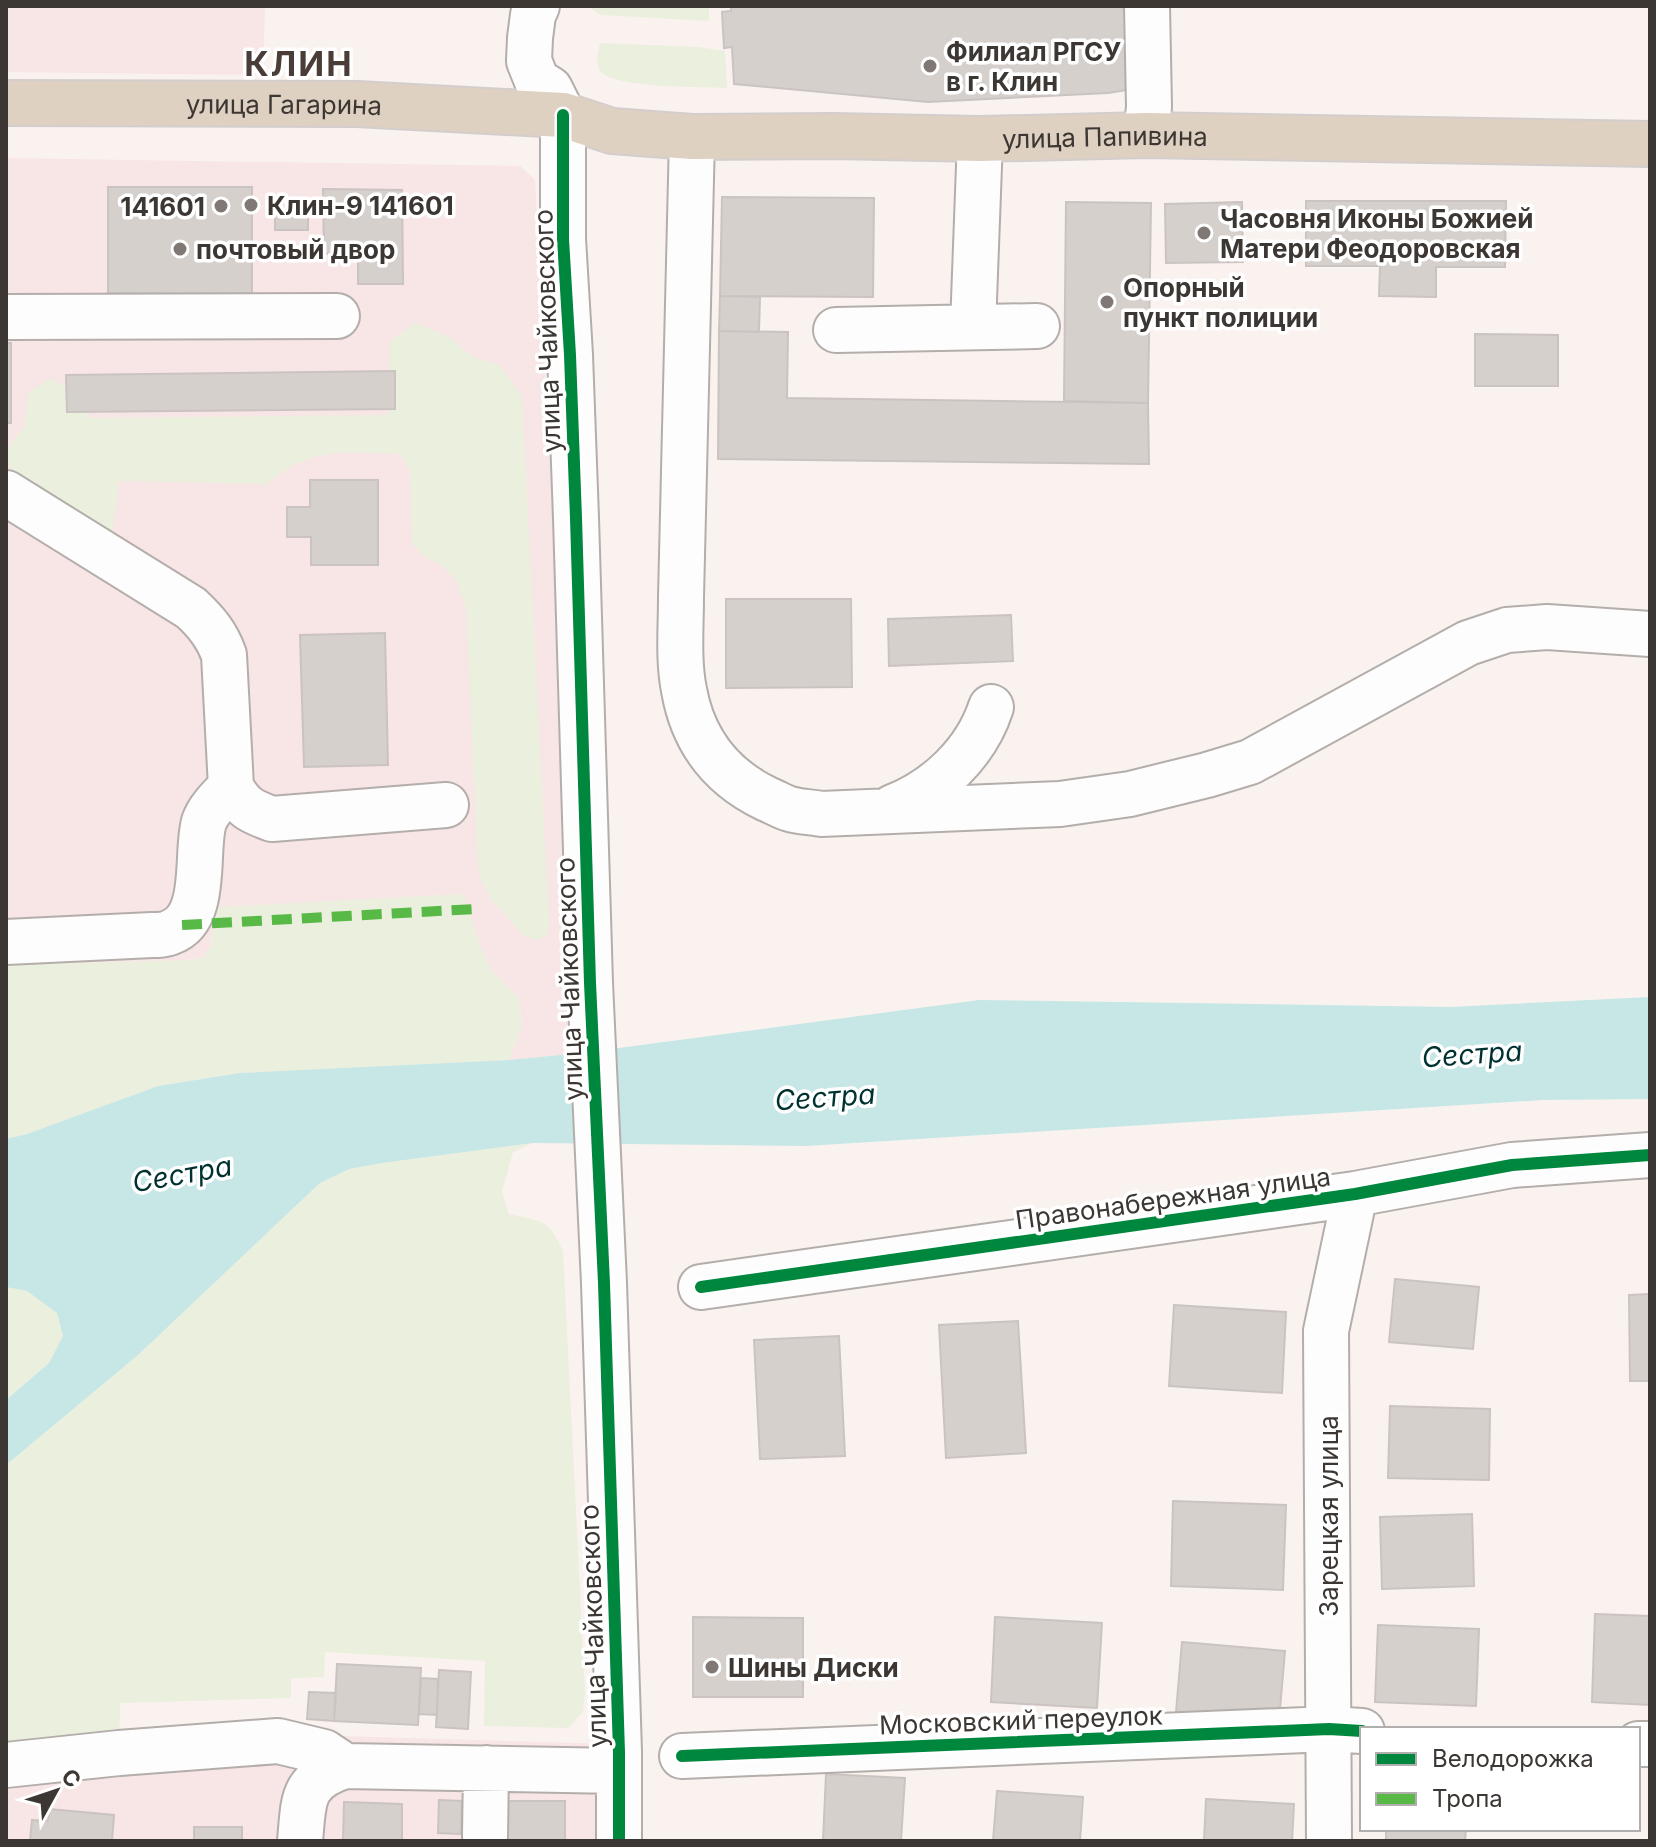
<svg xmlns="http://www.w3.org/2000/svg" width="1656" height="1847" font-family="Inter,sans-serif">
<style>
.commercial{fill:#f8e5e5}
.green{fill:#ebefdd}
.water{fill:#c6e7e5}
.building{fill:#d6d0cd;stroke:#cac3c1;stroke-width:2}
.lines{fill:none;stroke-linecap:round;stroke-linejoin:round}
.minor-casing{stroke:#b4aeab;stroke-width:48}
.highway-casing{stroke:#d3cecd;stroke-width:48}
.minor{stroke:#fefdfd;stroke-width:44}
.highway{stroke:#dfd1c2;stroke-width:44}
.quiet{stroke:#58b947;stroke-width:10;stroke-dasharray:20 10;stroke-linecap:butt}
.cycleway-casing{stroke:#fff;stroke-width:17}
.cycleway{stroke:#00873e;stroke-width:12}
.poi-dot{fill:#7f7875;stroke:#fff;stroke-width:3}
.labels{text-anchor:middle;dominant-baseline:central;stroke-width:7;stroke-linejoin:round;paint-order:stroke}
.poi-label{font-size:26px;font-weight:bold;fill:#3d3734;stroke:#fff;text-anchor:start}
.street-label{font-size:26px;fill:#3d3734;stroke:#fff}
.water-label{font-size:28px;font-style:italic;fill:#003131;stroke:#fff}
.district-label{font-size:34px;font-weight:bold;letter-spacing:2px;fill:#4a3d38;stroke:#fff}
</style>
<rect width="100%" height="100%" fill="#faf2ef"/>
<path class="commercial" d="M6,6H265L263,75L6,72Z
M6,158L520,166L535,180L581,1053L509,1060L522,1026L519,998L492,971L480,946L463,894L216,908L210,948L202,958L190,960L6,965Z
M309,1735L608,1744L611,1841H6V1765Z"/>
<path class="green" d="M590,6H723V8L709,7V21L601,15L591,9Z
M600,43L698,47L725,51L727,88C702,87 619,88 602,73C594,66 598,53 600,43Z
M415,323L449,337L473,357L500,365L522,396L549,922L547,935L537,940L524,936L491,900L482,882L478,868L466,607L456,581L443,566L427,558L412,544L410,471L400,454C348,452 310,446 267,484L119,481L112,536L16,477L6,461V454L13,440L25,426L28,393L49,379L78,390L89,418L388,415L390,341Z
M464,894L480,946L492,971L519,998L522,1026L509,1060L240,1073L158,1086L27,1134L6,1139V965L190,960L202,958L210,948L216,907Z
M533,1143L513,1152L502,1192L509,1214C542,1222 548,1218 563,1251L585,1692L583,1712L568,1728L484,1726L485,1661L325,1652L324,1677L291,1678V1698L120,1703L119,1753L6,1765V1465L138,1355L320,1183L349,1169L382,1163Z
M6,1287L27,1291L57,1313L63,1337L49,1363L6,1400Z"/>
<path class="water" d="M1650,997V1099L1542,1100L806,1146L533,1143L382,1163L349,1169L320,1183L138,1355L6,1465V1400L49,1363L63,1336L57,1313L27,1291L6,1287V1139L27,1134L158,1086L240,1073L509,1060L581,1053L979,1000L1452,1007Z"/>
<path class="building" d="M731,6H1127V90L1108,93L928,102L734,84L732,47L724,48L722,12L731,11Z
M108,187H252V294L108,293Z
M323,189L402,190L403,284H358V253L324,254Z
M722,197L874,198L873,297L720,296Z
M1306,201H1506L1505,267H1436V297L1379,296L1380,266H1306Z
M1066,202L1151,203L1148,403L1064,401Z
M1242,202L1243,262L1166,263L1165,204Z
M275,212H308V230H275Z
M720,296L760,297L759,332L719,331Z
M719,331L788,332L787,398L1148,403L1149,464L718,459Z
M1475,334L1558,335V386H1475Z
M6,343H11V423H6Z
M395,371V409L67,412L66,375Z
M310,480H378V565H311V537H287V507H310Z
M726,599H851L852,687L726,688Z
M1011,615L1013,661L889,666L888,619Z
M385,633L388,765L304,767L300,635Z
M1395,1279L1479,1287L1473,1349L1389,1342Z
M1650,1294V1381H1630L1629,1295Z
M1174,1305L1286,1312L1282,1393L1169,1386Z
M1018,1321L1026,1453L946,1458L939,1325Z
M839,1336L845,1456L760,1459L754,1340Z
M1390,1406L1490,1409L1489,1480L1388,1478Z
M1173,1501L1286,1505L1283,1590L1171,1586Z
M1472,1514L1474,1586L1382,1589L1380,1517Z
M1595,1614L1650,1616V1705L1592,1702Z
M693,1617L803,1618V1697H693Z
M995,1617L1102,1623L1097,1708L991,1702Z
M1378,1625L1479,1629L1476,1706L1375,1702Z
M1182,1642L1285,1651L1279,1721L1176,1712Z
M337,1664L421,1668L418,1725L334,1721Z
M439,1670L471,1672L468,1729L436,1727Z
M421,1678L438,1679L437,1715L419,1714Z
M309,1692L336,1693L334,1721L307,1719Z
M826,1774L905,1778L901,1841H823Z
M997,1791L1083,1797L1080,1841H993Z
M1206,1799L1294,1804L1292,1841H1204Z
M439,1800L462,1801L461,1834L438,1833Z
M504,1801H565V1841H504Z
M344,1802L402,1804V1841H343Z
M49,1809L114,1815L112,1841H30L32,1820L48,1821Z
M194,1827H242V1841H194Z
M1386,1829H1466L1465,1841H1386Z"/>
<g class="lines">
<defs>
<path id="minor" d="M537,6L533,15L530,38L529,61L537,81L550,89L563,115V239L570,355L576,518L590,983L604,1283L619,1752V1841
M1146,135L1149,107L1147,6
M692,137L681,597C681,628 678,660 684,690C693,741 721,777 767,799C775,802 782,807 790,809C800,812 811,812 821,814L1060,804L1130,794L1207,775L1250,762L1468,643L1507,630L1547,627L1650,634
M6,317L337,316
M973,327L980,139
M836,330L1037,326
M6,493L191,608C206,622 217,635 224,655L231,787C242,807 250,811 272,819L446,805
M893,807C937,790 976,753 991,707
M6,942L152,935C158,935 166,935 171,932C209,918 195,851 204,822C209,808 221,797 231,787
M701,1287L1355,1194L1512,1165L1650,1155
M1638,1744H1650
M682,1756L1329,1729L1362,1731
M6,1765L119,1753L278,1741L324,1752L345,1766L619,1771
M485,1837L486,1768
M300,1841C304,1800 300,1781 345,1766
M1329,1841L1326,1331L1355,1194"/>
<g id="highway">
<path id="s1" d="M6,103L357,104L563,115L612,131L692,137L833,136L980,139L1146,135L1650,144"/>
</g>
</defs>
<use href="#minor" class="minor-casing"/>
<use href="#highway" class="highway-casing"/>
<use href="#minor" class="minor"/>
<use href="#highway" class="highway"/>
<path class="quiet" d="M182,925L475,909"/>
<defs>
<path id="cycleway" d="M563,115V239L570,355L576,518L590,983L604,1283L619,1752V1841
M701,1287L1355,1194L1512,1165L1650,1155
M682,1756L1329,1729L1362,1731"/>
</defs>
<use href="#cycleway" class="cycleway-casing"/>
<use href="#cycleway" class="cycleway"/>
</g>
<g class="poi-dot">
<circle cx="930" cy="66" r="8"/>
<circle cx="251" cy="205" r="8"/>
<circle cx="221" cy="206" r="8"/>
<circle cx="1204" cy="233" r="8"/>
<circle cx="180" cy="249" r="8"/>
<circle cx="1107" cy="302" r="8"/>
<circle cx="712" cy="1667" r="8"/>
</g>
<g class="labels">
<g class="poi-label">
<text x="946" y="51">Филиал РГСУ<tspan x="946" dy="30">в г. Клин</tspan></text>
<text x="267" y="205">Клин-9 141601</text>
<text x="205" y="206" text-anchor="end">141601</text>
<text x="1220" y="218">Часовня Иконы Божией<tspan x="1220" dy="30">Матери Феодоровская</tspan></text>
<text x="196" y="249">почтовый двор</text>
<text x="1123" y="287">Опорный<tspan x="1123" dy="30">пункт полиции</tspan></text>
<text x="728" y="1667">Шины Диски</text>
</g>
<g class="street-label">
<text stroke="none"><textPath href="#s1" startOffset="278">улица Гагарина</textPath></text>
<text stroke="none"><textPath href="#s1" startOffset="1102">улица Папивина</textPath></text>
<text transform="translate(547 331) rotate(-92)">улица Чайковского</text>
<text transform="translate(569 979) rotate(-92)">улица Чайковского</text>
<text transform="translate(1173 1198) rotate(-8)">Правонабережная улица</text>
<text transform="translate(1328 1516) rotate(-90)">Зарецкая улица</text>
<text transform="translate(593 1626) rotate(-92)">улица Чайковского</text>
<text transform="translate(1021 1720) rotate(-2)">Московский переулок</text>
</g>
<g class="water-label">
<text transform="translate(1472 1054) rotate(-4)">Сестра</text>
<text transform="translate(825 1097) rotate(-4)">Сестра</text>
<text transform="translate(182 1174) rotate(-10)">Сестра</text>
</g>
<g class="district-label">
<text x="299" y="63">КЛИН</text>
</g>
</g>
<rect width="1656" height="1847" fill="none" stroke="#3d3734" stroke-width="16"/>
<rect x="1360" y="1727" width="280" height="104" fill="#ffffff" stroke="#b1afae" stroke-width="2"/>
<rect x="1376" y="1753" width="40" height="12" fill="#00873e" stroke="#b1afae" stroke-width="2"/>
<text x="1432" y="1767" font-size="24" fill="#3d3734">Велодорожка</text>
<rect x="1376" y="1793" width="40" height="12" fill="#58b947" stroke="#b1afae" stroke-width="2"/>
<text x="1432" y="1807" font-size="24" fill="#3d3734">Тропа</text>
<g transform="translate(56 1791) rotate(50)" stroke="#ffffff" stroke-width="6" paint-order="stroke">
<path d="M0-6L14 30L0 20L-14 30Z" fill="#3d3734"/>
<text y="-12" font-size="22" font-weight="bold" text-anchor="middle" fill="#3d3734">С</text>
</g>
</svg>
